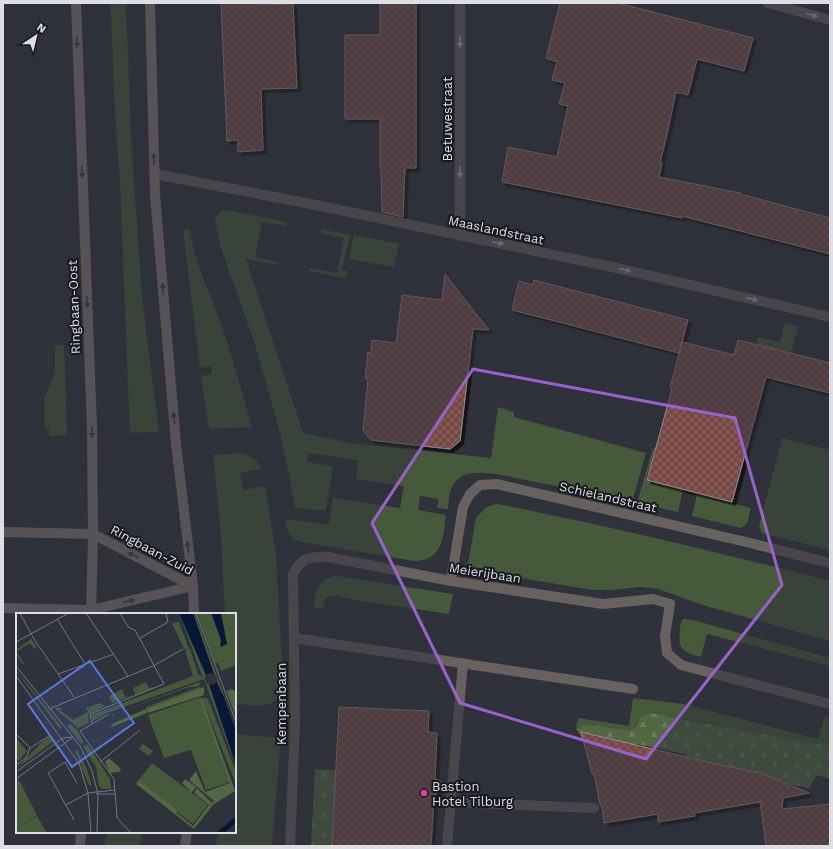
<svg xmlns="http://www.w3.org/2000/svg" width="833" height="849" font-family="'Work Sans',sans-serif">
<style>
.grass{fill:#46593b}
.forest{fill:url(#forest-firs)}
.building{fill:url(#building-cross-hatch);stroke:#988987;filter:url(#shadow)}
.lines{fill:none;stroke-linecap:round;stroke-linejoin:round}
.service{stroke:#676160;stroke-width:10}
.minor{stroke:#676160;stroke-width:10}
.secondary{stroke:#857b79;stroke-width:10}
.oneway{fill:#aeadb0}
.oneway2{fill:#3e3b3e}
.marked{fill:none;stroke:#9962cb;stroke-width:3;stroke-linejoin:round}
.hotel-dot{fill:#d1479c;stroke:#18191e;stroke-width:1.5}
.labels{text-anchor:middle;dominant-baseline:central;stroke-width:4;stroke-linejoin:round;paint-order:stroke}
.street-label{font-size:13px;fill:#dedfe6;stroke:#18191e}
.poi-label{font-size:13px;fill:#dedfe6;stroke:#18191e;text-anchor:start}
.inset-road{fill:none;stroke:#75777f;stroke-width:1}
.view{fill:#577adc;fill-opacity:0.15;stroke:#577adc;stroke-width:2}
.inset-edge{fill:none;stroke:#dedfe6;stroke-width:2}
</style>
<defs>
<pattern id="forest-firs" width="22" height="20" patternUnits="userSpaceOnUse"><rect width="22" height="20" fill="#516843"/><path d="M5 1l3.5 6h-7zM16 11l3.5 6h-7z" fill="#6a7d5e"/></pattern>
<pattern id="building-cross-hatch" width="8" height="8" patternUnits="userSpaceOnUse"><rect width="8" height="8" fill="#764845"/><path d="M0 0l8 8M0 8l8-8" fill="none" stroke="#896260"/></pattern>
<filter id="shadow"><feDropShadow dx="3.5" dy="3.5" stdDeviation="0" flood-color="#0009"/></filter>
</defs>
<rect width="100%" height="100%" fill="#2f313b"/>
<path class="grass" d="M110,3H126L131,137L141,284L146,332L159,432L130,433L120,182L115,115L111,12Z
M226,210L287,222L286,226L262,222L255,257L279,262L278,265L246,259L303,433L350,443L491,458L498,407L514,412V417L646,453L632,502C600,495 568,488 536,482C518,479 500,473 482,473C475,473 466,473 461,477C449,484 449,498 448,509L437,508L439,499L420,496L418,510L446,515C443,537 443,561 414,561L301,542C289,538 287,531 285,519L329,525L333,498L400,508L404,486L356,479L358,460L308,453L307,462L333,466L326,511L295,508L289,475L280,433L265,379L254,341L221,248L215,223C216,216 219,211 226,210Z
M190,229C193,259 208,288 218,316C232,353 241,390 252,427L209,429L201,376L212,374L211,366L200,368L183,230Z
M321,229L350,235L342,270L347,271L346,278L309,271L310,268L337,273L344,238L321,233Z
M354,235L399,244L394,267L349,259Z
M785,323L798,326L791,354L756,345L758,337L780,342Z
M55,345H64L67,435L49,436V428L45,429L44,398L53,378L55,369Z
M782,438L830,450V550L762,533L759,526Z
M653,448L655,449L646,479L668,485V486L683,490L678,512L637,503Z
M239,453C250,454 257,459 261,469L240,473L243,490L265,486L276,554L283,683C280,712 256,705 235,704V614H225L221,536L213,455Z
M697,494L751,508L747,523L741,528L692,516Z
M497,504L503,505C613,527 722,553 830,581V641L706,606L658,589L640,587L611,590H592L469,569L468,564L476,518L485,508L490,506Z
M336,576L453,594L449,614L349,599C337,596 325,590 323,608H314C315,591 317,580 336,576Z
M683,619H685L693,620L830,658V666L707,634L701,657C685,652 677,651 680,632C680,627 680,623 683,619Z
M633,698L683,704L818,739L825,716L830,718V746L669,716L638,720C636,725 635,729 630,730L588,725L580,727L576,729L578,718L629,726Z
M235,734L278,738L280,744V750L272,846H216L218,832H235Z
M107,832H142L140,846H104Z"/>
<path class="forest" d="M650,713L830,746V779L817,775L809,788L784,783L763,774L685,757V754L637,744L636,746L585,733L582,737L576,729L584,725H588L630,730C641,727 634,716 650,713Z
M315,769L337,770L332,846H311Z"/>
<path class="building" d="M221,3H257V5L293,4L297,88L261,89L263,150L238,152V140L227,141Z
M380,3H416V168H405L403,217L382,212L381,169H380V119H345V35H380Z
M560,3H618L753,38L744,71L697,59L688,95L676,92L667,134L660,163H662L659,177L740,193V194L830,218V254L682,216V218L502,182L508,147L557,157L568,106L559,104L565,83L552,80L557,62L546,58Z
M445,274L489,330L473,329L460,441L450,449L371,440L363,430L368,379L365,378L368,352L371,353L372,340L396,343L402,295L442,300Z
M534,280L688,320L679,353L512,310L519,281L533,285Z
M738,340L830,363V393L766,377L732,502L647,480L672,389L670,388L682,342L734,355Z
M339,707L429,711L428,732L437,733L435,778L443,783L434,797L431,846H332Z
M581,732L733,768V767L756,773V771L809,793L783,798L782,809L830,804V846H766L760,802L694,813L695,816L658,822V814L604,823L602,806L600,805L594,774H592Z"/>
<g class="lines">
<path class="service" d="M670,604L665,636L667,653L681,665L830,704
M294,638L633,689
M451,802L594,808
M447,846L463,663"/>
<path class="minor" d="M768,3L830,20
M155,174L316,205L612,267L830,317
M460,236V3
M451,581L463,507L470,494L480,485L497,484L746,542L830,563
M290,846L295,724L293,574C303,556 309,557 328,557L451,581L603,604L653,599L670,604"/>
<path class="secondary" d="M76,3L92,427L93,534L91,614
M150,3L155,195L176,444L193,586L194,614
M3,532L93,534L193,586
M3,608L91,610L193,586
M80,846L81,832
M185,846L187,832"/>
</g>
<defs><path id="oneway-solid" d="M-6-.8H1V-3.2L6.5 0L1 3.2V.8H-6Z"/></defs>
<g class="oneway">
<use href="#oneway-solid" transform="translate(812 15) rotate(15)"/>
<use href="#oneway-solid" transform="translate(460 42) rotate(90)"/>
<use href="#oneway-solid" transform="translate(460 172) rotate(90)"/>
<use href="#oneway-solid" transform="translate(498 243) rotate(12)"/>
<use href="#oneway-solid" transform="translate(625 270) rotate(13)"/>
<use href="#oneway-solid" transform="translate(752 299) rotate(13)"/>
</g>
<g class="oneway2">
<use href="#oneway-solid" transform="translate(77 42) rotate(88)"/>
<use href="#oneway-solid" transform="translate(154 159) rotate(-92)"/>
<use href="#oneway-solid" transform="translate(82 172) rotate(88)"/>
<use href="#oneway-solid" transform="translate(163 289) rotate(-95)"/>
<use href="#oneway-solid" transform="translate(87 302) rotate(88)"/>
<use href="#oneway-solid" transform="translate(174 418) rotate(-95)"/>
<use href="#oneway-solid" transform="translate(92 432) rotate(89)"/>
<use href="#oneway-solid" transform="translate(188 547) rotate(-97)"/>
<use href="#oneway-solid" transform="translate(133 555) rotate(-152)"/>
<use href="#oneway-solid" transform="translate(129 601) rotate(-13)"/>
</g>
<path d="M0 0H833V849H0ZM473,369L735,418L782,585L646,759L460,703L372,523Z" fill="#2f313b" fill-opacity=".55" fill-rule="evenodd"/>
<path class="marked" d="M473,369L735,418L782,585L646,759L460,703L372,523Z"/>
<circle class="hotel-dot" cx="424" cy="793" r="4"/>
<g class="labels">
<g class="street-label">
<text transform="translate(447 119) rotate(-90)">Betuwestraat</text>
<text transform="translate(496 230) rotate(12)">Maaslandstraat</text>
<text transform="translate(74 307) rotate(-92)">Ringbaan-Oost</text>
<text transform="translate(608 497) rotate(13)">Schielandstraat</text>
<text transform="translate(152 550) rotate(28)">Ringbaan-Zuid</text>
<text transform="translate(485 573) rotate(9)">Meierijbaan</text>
<text transform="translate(281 704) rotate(-90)">Kempenbaan</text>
</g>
<g class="poi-label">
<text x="432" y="786">Bastion<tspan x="432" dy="15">Hotel Tilburg</tspan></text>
</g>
</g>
<g transform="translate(16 613)">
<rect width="220" height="220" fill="#2f313b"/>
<path d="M163,0L190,62L220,154L188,66L91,100L77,108L75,102L177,63L169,37L174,36L182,61L187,65ZM177,0H179L220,117L201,70ZM181,0H220L203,48L204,50H199ZM163,9L173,36H168L156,10ZM15,26L21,34L18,36L14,30L0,39L8,50L6,51L0,41V37ZM0,58L9,68L46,114L44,116ZM130,69L133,75L141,74L119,82L117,75ZM183,69L184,73L170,75L98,101L97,103L95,102ZM183,74L186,75L130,96V94ZM106,76L109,84L118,82L96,90L93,83ZM184,84L192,86L220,159V171L186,86L215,169L190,177L175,137L148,145L132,102ZM84,90L89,93L72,101L73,110L62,115L60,114L63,112L60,113L39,96L40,95L45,93L43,94L46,96L44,97L57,107L72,99L70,95ZM54,111L61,117L68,129L65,131L51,113ZM34,123L38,128L0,156L24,131ZM0,125L11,138L3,148L0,144ZM127,131L137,138L133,143L123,136ZM72,132L94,166L95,176H86L83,173L80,154L67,133ZM61,137L70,154L76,172H73L59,138ZM136,150L192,192L177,211L122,168Z" fill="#46593b"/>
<path d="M188,74V82L132,100L130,96ZM214,76L220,78V104L210,77L214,78ZM186,86L219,178L197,192L178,216L120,171L127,161L123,167L148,187L150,185V188L161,197L175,179L166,170L169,166L179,173L180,174L160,199L177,213L193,192L178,180L181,175L196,190L198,188L173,167L180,158L189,179L214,170L184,87L132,105ZM130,96L131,100L93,115L98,110ZM93,145L105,156L103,159L94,160L89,149Z" fill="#516843"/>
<path d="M184,0H220V52L205,58ZM3,167L21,202L0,216V169Z" fill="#46593b"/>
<path d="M21,203L31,220H0V216Z" fill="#46593b"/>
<path d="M163,0H177L201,70L208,84L220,118V152L190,62ZM195,0H205L211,31L204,34L205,27ZM220,203V210L208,220H200Z" fill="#071836"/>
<path d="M189 66a6 6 0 1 1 12 0a6 6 0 1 1-12 0Z" fill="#2f313b"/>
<path class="inset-road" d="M4,0L18,26L58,84M70,0L112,63M180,0L220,109M41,6L69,51M124,25L152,9L150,0M0,29L53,0M0,53L64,133L76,158L82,181M42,61L98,41M0,63L63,150L72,180M33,96L137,53L167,36M93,101L64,118L98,166L101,205L115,220M76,110L74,101L148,71L119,17L112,14L104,0M0,121L14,135M14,135L33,123M84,149L124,117M0,152L10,145L14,135M0,159L47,125L57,124M0,166L57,124M72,180L75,220M80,181H99M50,192L72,180L99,177M58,207L32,160L49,149L61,170M81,220L82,181"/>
<path class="view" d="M74,48L118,110L56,154L12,91Z"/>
<rect width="220" height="220" class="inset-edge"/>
</g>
<rect width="833" height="849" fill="none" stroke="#dedfe6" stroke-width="8"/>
<g transform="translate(36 36) rotate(35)" stroke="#18191e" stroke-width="3" paint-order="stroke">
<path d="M0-3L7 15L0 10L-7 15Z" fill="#dedfe6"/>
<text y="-6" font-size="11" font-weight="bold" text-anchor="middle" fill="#dedfe6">N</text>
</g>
</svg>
